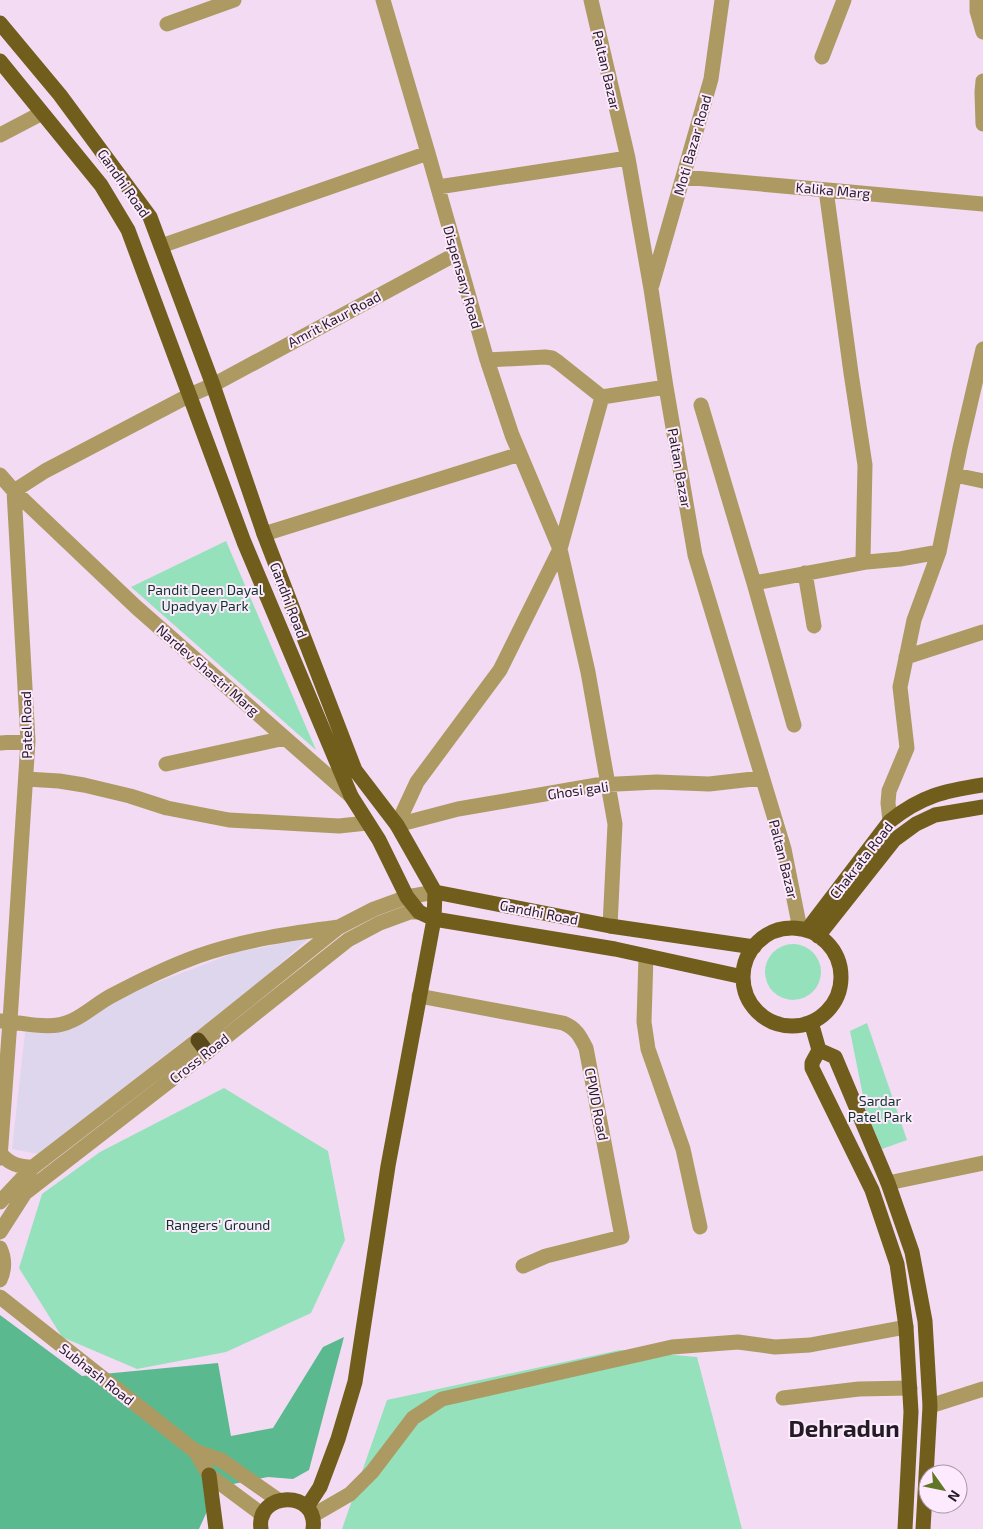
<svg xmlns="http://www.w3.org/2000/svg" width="983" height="1529" font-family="'Exo 2',sans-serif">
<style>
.education{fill:#ddd6ec}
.green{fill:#95e1bc}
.forest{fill:#5bb98f}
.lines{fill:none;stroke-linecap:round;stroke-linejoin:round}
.minor{stroke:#ad9a63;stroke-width:15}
.major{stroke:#725e1c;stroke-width:15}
.highway{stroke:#59491a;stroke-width:15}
.labels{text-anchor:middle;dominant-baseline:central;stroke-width:4;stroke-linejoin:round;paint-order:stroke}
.street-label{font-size:14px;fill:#241c25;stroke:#fdeafe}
.park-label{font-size:14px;fill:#0b3524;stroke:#fdeafe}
.town-label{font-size:24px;font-weight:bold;fill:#241c25;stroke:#fdeafe}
</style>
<rect width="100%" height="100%" fill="#f3dbf4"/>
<path class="education" d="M309,938L263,979L38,1154L12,1149L25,1033L234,953Z"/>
<path class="green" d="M226,541L316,750L131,587Z
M765 972a28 28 0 1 1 56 0a28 28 0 1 1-56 0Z
M867,1023L907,1140L882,1149L866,1111L850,1031Z
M224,1088L328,1151L345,1240L311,1313L226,1352L137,1369L62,1337L19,1268L42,1194L100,1152Z
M620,1350L697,1357L742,1529H342L387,1400Z"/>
<path class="forest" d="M0,1315L82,1376L218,1363L231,1436L273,1428L323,1347L344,1337L309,1470L293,1479L268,1477L218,1487L199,1529H0Z"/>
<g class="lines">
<path class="minor" d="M383,0L428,153L487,360L512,435L560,549L588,672L615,824L610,926
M591,0L628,158L651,289L666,387L695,555L784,849L800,929
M977,0V11L983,32
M167,24L234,0
M822,57L844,0
M983,81L982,92L983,124
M0,135L42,113
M683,177L983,204
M438,187L628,158
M826,190L851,373L865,465L863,559L864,562H867L900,559L939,552
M161,246L428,153
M652,285L711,79L722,0
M487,360L545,357L552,358L558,362L602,397
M701,405L754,583L867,562
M0,475L14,491L136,607L351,796
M955,475L983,481
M264,534L520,454
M805,573L814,626
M754,583L794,725
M906,657L983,632
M0,743L28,741
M166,764L285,738
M26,779L59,781L84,785L130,796L167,808L229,820L339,826L367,823
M890,821L888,803L889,791L907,748L900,687L914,620L939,552L960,448L983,349
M397,825L417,782L500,670L560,549L602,397L666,387
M397,825L458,809L597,785L657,782L709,784L762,778
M646,956L644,1022L648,1049L683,1149L700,1227
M419,996L563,1023C576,1028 580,1036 586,1048L622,1237L546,1256L523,1266
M1,1021C19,1022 39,1028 58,1025C78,1022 94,1005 111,996C139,981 168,967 198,956C243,940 292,933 339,927
M0,1153C9,1164 19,1167 33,1167
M0,1158L10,1021L28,741L14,491L45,471L190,395L213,385L456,254
M888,1183L983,1163
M0,1202L33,1167L198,1040L339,927L374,909L407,897L435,892
M0,1232L25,1193L207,1052L348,940L380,923L410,912H419
M0,1248C5,1259 5,1269 0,1280
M0,1297L195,1451L221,1460L278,1500
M783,1398L859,1389L910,1388
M930,1406L983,1389
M195,1451L209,1475L263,1515
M312,1516L350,1494L372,1472L413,1418L442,1399L672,1347L738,1342L775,1347L810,1345L906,1327"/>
<path class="major" d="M0,23L60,95L150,217L213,385L264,534L355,770L397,825L435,892L610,926L754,947
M0,61L101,185L128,230L244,542L351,796L379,840L407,897L419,912L434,919L615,949L743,977
M743 977a49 49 0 1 1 98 0a49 49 0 1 1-98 0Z
M807,930L890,821C921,796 944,791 983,785
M818,936L894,840L916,824L935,815L983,807
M811,1022L819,1050L812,1063V1068L872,1190L897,1264L906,1327L911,1412L905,1529
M819,1050L835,1057L888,1183L912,1252L925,1321L930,1406L923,1529
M209,1475L216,1529
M307,1507L320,1487L338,1439L355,1382L388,1166L434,919L435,892
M261,1529C255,1491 319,1489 313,1529"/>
<path class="highway" d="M198,1040L207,1052"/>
</g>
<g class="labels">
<g class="street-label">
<text transform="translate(607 70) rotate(77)">Paltan Bazar</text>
<text transform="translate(692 145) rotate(-74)">Moti Bazar Road</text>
<text transform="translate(124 183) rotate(55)">Gandhi Road</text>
<text transform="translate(833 190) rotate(5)">Kalika Marg</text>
<text transform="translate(463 277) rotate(74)">Dispensary Road</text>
<text transform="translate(334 319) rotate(-28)">Amrit Kaur Road</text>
<text transform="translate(680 468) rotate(80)">Paltan Bazar</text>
<text transform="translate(289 600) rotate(69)">Gandhi Road</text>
<text transform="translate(208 670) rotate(41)">Nardev Shastri Marg</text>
<text transform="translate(26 725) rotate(-91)">Patel Road</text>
<text transform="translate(578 790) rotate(-8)">Ghosi gali</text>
<text transform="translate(784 859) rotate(76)">Paltan Bazar</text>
<text transform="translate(861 860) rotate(-52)">Chakrata Road</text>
<text transform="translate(539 912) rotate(11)">Gandhi Road</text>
<text transform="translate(199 1058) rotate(-38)">Cross Road</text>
<text transform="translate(597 1104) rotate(79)">CPWD Road</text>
<text transform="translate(97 1374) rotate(38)">Subhash Road</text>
</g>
<g class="park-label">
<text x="205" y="589">Pandit Deen Dayal<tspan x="205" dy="16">Upadyay Park</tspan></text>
<text x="880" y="1100">Sardar<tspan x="880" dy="16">Patel Park</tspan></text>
<text x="218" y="1224">Rangers' Ground</text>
</g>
<g class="town-label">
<text x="844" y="1427">Dehradun</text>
</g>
</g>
<g transform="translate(943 1489) rotate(123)"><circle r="24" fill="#fdeafe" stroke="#a698a7"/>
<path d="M0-4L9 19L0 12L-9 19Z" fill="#617626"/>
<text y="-8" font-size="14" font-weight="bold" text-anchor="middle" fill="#241c25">N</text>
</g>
</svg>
